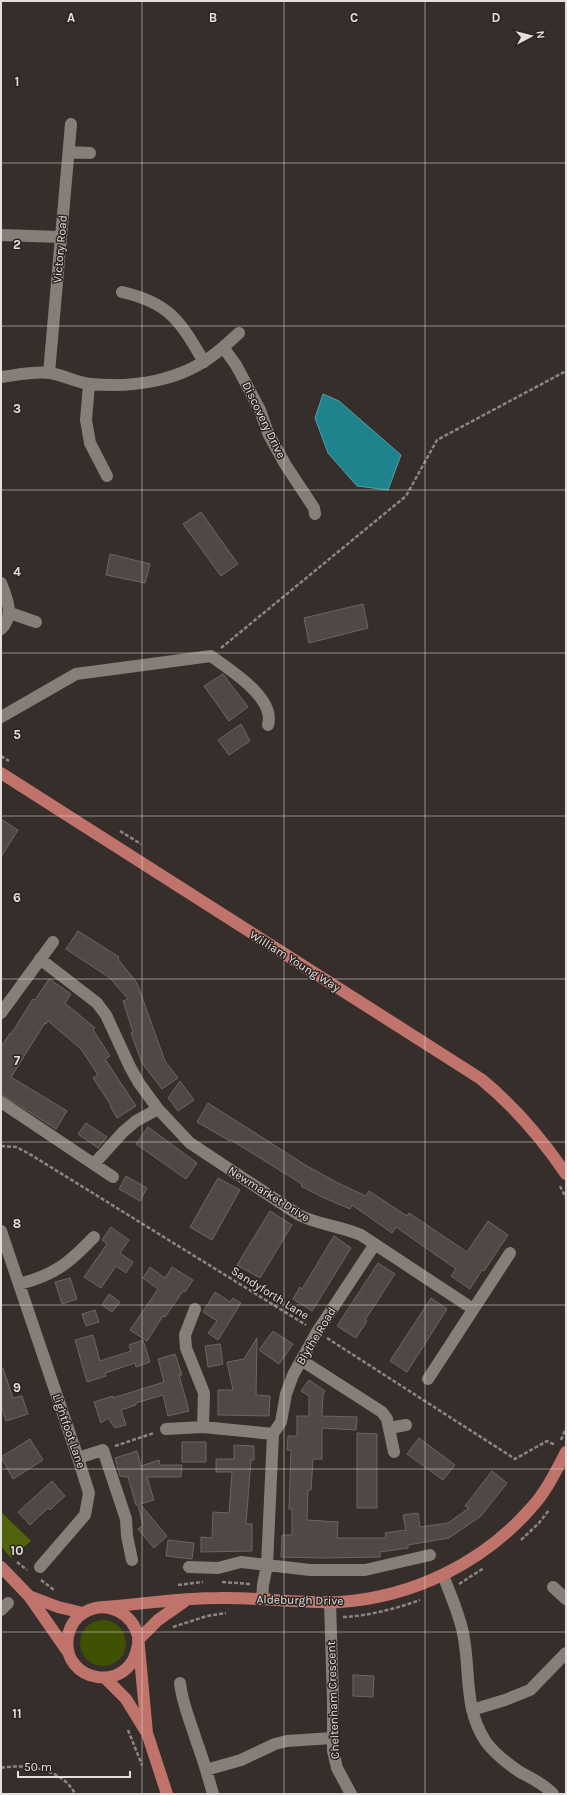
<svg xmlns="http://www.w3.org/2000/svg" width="567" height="1795" font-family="Karla,sans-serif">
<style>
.green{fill:#415102}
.forest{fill:#516409}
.water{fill:#1e838d;stroke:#599fa5}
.building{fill:#4f4844;stroke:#6c6561}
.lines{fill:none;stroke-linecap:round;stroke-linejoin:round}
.path{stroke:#8c8683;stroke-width:2.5;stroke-dasharray:4 2;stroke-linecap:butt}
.minor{stroke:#857e79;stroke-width:12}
.major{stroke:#c0736b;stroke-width:12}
.grid{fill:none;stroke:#e4dfdd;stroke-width:1;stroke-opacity:0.55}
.labels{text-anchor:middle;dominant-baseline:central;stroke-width:3;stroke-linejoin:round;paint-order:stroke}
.street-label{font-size:12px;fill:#e4dfdd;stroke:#2a2421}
.grid-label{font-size:13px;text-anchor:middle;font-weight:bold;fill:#e4dfdd;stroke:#2a2421;stroke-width:3;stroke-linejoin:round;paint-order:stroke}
</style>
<rect width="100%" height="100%" fill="#352e2a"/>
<path class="green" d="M80 1643a23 23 0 1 1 46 0a23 23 0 1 1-46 0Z"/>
<path class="forest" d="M1,1512L31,1541L11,1558L1,1546Z"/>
<path class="water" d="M323,394L339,401L401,455L388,490L357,486L328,453L315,418Z"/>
<path class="building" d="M201,512L238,564L221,576L183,524Z
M110,554L150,564L145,583L106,575Z
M363,604L368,628L309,643L304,618Z
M223,674L248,707L229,721L204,686Z
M241,724L250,741L229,755L218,740Z
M1,819L18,830L1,857Z
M78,931L119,957L118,959L137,983L165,1061L178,1078L162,1089L142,1063L131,1033L133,1032L123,1001L128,999L110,978L66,949Z
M49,979L71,994L65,1003L95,1028L93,1030L110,1056L105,1059L136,1106L117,1118L110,1106L111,1105L93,1078L98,1075L81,1049L48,1021L46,1024L45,1023L11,1077L67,1111L56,1129L1,1094V1047L10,1033L11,1034L33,999L35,1000Z
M180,1081L194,1100L178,1111L168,1098Z
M208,1103L307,1166L338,1183L366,1196L369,1191L407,1216L409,1213L467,1252L488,1221L508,1235L484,1271L482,1270L470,1289L451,1276L456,1269L396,1227L392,1233L352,1205L350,1209L322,1197L301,1186L302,1184L231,1140L230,1141L197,1122Z
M86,1123L107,1137L98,1148L78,1134Z
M148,1127L197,1163L186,1179L136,1144Z
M126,1176L147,1188L140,1201L119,1189Z
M218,1178L240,1190L212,1240L190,1227Z
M270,1211L292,1225L260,1278L237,1265Z
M111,1227L129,1240L120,1253L133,1262L126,1273L116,1266L101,1288L84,1277L107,1244L102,1240Z
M334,1236L351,1248L312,1311L293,1299L300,1287L302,1289Z
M378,1263L395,1274L365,1320L367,1321L356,1338L337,1326Z
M150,1267L165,1278L172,1267L193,1280L185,1292L183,1291L165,1317L163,1316L147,1341L130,1330L158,1289L143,1278Z
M70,1278L77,1299L62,1304L55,1282Z
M215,1292L230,1302L233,1298L241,1303L218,1340L208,1333L217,1321L203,1312Z
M109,1294L120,1302L112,1312L102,1305Z
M431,1298L447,1309L407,1372L390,1361Z
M95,1310L99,1322L86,1326L82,1314Z
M273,1331L293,1344L279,1364L259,1350Z
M93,1335L100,1361L131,1351L129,1345L143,1340L150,1362L136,1367L135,1363L105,1373L106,1376L87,1382L75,1340Z
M257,1338L256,1395L270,1396L269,1416L218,1415V1390H233L227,1362L244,1359Z
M220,1344L223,1364L208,1367L205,1346Z
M175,1354L182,1375H179L189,1411L168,1416L163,1395L136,1403V1405L121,1410L126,1425L115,1428L108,1418L101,1423L94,1402L113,1396V1398L164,1382L158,1359Z
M1,1368H3L13,1398L22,1396L28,1414L6,1421L1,1405Z
M309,1380L325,1391L323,1395L322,1416L357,1417L356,1430L322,1428V1459H313L311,1490H308L307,1520L338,1522L337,1538H386L385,1533L406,1530L403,1515L418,1513L420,1527L448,1523L469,1508L465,1506L492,1471L507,1483L481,1516L449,1538L408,1545V1548L380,1552V1557L324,1558L281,1557L282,1535H292V1509H289L291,1450H287L288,1436H297V1416H309V1396L301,1391Z
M357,1433L377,1434V1508H357Z
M419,1438L455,1465L443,1480L407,1454Z
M30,1439L43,1460L13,1479L1,1457Z
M182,1442H206V1462H182Z
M234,1445L254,1446V1460H251L246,1524H252V1551L201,1552V1537L212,1538L213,1512L229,1513L232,1472H216V1459H234Z
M137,1451L141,1466L159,1460L160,1465H182L181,1477H147L154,1500L140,1504L167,1536L154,1548L138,1529L143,1525L138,1505H136L128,1477L120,1476L115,1458Z
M52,1481L65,1496L50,1510L48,1508L30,1525L18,1512Z
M168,1540L194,1543L192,1559L166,1556Z
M353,1675L374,1676L373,1697L353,1696Z"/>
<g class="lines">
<path class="path" d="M221,648L406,496L437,440L566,371
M1,756L9,761
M120,831L141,844
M1,1146L16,1147L28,1153L306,1325
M560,1186L566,1198
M327,1338L515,1459L547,1441L555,1445
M561,1440L566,1428
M115,1446L154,1433
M521,1540L539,1523L549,1510
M17,1562L27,1570
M41,1580L54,1590
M222,1582L251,1584
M459,1584L484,1568
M178,1585L203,1582
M343,1617C368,1616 395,1609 420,1600
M173,1627L207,1616L226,1613
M128,1730L142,1765
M1,1768C26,1763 63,1769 75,1794"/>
<path class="minor" d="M69,152L90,153
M1,235L60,237
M122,292C170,303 180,321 204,362
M223,347L236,365L260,410L268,433L285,464L314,508L315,514
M49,373L71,124
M1,377C17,375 34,371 50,373C64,375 77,383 91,384C134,388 181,381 216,353C224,347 231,340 239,333
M89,384L86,420L90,443L107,476
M1,583C7,598 15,616 1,629
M10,613L36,622
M1,717L76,674L211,656C230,670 276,698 268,725
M40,959L97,1003L106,1015L130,1067L139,1083L158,1109L190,1143L299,1215C319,1225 341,1226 361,1235L473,1309
M1,1013L53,942
M1,1102L113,1177
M94,1164L123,1132L136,1121L158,1109
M1,1231L78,1458L89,1493L85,1515L40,1567
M19,1284C55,1275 69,1263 94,1237
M195,1309L185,1335L186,1348L204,1393L203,1427
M301,1360L382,1412L387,1419L394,1452
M428,1379L510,1253
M389,1428L406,1425
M166,1429L203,1427L273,1434
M78,1458L103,1450L126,1519L127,1536L132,1560
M189,1567L218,1568L241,1562L310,1570H365L430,1555
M443,1575C450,1594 459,1613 463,1633C471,1671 463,1708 486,1742C495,1754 508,1764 520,1772C532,1779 543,1783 553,1794
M553,1587L566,1599
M262,1599L263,1585L267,1565L273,1434L281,1422L286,1394L293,1375L317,1332L375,1244
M330,1602L333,1701V1751L337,1768L351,1794
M1,1610L8,1603
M180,1683C182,1703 190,1720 196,1740C203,1758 208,1776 213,1794
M472,1710L505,1700L530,1690L566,1653
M206,1770L241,1760L275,1744L287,1741L333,1738"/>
<path class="major" d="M1,773L481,1079C514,1106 542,1139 566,1174
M1,1567L29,1596L68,1652
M29,1596L58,1607L83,1613
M104,1607C142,1604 181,1598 219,1598C259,1597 300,1604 340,1602C413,1597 483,1563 531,1508C546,1492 556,1471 566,1452
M138,1640L158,1620L185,1601
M138,1644C132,1695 60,1684 68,1636C70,1626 76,1617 85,1612C107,1600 132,1613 138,1636L147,1733L167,1794
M105,1678L126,1699L145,1730"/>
</g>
<path class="grid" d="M142,1V1794M284,1V1794M425,1V1794M1,163H566M1,326H566M1,490H566M1,653H566M1,816H566M1,979H566M1,1142H566M1,1305H566M1,1469H566M1,1632H566"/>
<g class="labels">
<g class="street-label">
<text transform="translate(60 249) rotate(-85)">Victory Road</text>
<text transform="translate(264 420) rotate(64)">Discovery Drive</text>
<text transform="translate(295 961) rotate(32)">William Young Way</text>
<text transform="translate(269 1194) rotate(32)">Newmarket Drive</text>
<text transform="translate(270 1293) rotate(32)">Sandyforth Lane</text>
<text transform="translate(316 1336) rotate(-59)">Blythe Road</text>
<text transform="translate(69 1431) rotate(71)">Lightfoot Lane</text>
<text transform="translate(300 1600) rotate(1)">Aldeburgh Drive</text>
<text transform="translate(333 1700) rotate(-92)">Cheltenham Crescent</text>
</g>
</g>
<g class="grid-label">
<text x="71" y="22">A</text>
<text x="213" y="22">B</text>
<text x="354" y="22">C</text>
<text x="496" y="22">D</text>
<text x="17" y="86">1</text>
<text x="17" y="249">2</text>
<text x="17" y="413">3</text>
<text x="17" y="576">4</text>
<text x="17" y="739">5</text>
<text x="17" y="902">6</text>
<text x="17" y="1065">7</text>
<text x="17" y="1228">8</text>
<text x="17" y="1392">9</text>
<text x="17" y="1555">10</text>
<text x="17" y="1718">11</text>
</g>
<rect width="567" height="1795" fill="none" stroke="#e4dfdd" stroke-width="4"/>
<g transform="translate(531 36) rotate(83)" stroke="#2a2421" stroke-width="3" paint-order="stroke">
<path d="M0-3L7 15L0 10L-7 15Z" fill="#e4dfdd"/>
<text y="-6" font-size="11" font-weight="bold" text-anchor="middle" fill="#e4dfdd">N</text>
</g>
<path d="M18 1771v6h112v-6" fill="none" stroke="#e4dfdd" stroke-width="2"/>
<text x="24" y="1771" font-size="12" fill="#e4dfdd" stroke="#2a2421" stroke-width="3" paint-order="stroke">50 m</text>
</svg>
